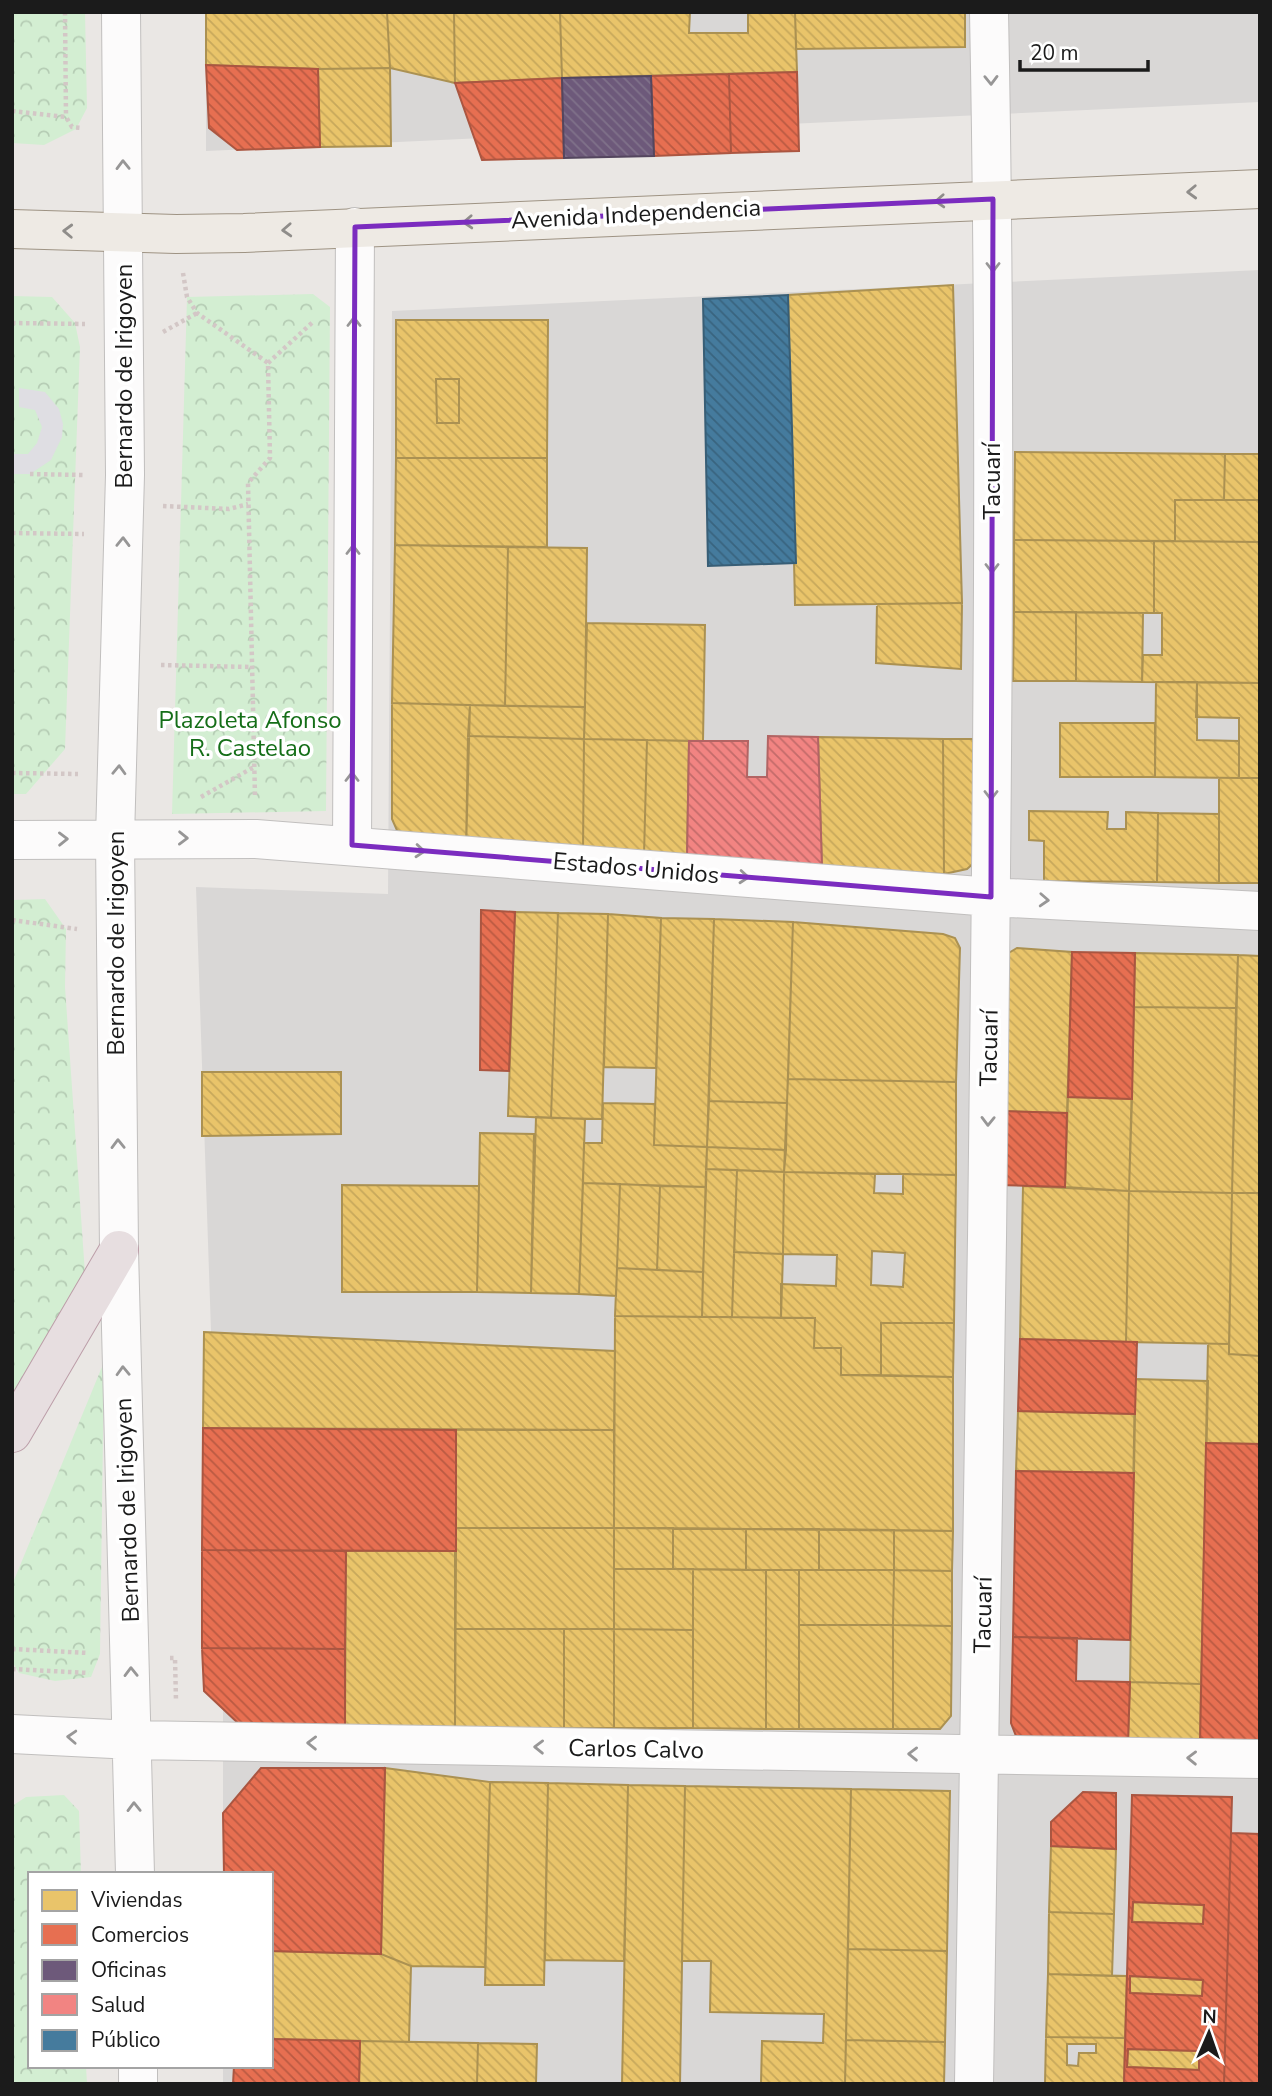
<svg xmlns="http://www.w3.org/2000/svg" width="1272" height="2096" font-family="'Nunito Sans',sans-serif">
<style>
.residential{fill:#d9d7d6}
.park{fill:url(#park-crowns)}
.plaza{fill:#dfdee3}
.homes{fill:url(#homes-back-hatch);stroke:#ab9152;stroke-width:2;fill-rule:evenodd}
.shops{fill:url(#shops-back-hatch);stroke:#aa5641;stroke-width:2;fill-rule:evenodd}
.offices{fill:url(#offices-back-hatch);stroke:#54465e;stroke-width:2}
.health{fill:url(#health-back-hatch);stroke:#b26463;stroke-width:2}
.public{fill:url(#public-back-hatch);stroke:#385e76;stroke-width:2}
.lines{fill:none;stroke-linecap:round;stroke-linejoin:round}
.minor-casing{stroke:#c1bfbe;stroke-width:40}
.major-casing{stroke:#9e9383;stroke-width:40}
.highway-casing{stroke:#bc9ea8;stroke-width:40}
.path{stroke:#d3c7c6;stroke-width:4.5;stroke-dasharray:3.5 3.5;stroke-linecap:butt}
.minor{stroke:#fcfbfb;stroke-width:38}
.major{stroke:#eeeae4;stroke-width:38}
.highway{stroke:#e7dee0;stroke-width:38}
.oneway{stroke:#979696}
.oneway2{stroke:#8f8d8a}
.marked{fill:none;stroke:#7b2cbf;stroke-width:5;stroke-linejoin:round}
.labels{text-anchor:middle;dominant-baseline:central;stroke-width:7;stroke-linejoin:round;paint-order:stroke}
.street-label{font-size:24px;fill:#1b1b1b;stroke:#fff}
.park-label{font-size:24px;fill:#156e18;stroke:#fff}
</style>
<defs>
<pattern id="park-crowns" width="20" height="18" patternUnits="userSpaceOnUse" patternTransform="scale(1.75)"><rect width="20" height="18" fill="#d3eed2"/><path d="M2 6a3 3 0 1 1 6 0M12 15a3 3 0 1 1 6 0" fill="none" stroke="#b5ccb4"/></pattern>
<pattern id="homes-back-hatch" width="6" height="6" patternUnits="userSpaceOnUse" patternTransform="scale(1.75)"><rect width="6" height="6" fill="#e9c46a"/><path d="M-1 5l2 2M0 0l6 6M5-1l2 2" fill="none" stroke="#c7a85b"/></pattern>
<pattern id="shops-back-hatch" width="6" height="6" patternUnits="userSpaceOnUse" patternTransform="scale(1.75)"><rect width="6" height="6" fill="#e76f51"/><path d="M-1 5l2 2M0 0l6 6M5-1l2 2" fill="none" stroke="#ba5a42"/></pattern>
<pattern id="offices-back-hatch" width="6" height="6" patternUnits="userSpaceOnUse" patternTransform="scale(1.75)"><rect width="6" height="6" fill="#6d597a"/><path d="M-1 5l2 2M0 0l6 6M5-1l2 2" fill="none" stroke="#80728a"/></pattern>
<pattern id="health-back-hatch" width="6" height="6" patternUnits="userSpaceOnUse" patternTransform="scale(1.75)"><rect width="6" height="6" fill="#f28482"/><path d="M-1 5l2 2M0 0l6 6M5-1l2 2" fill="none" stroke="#c36b6a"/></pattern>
<pattern id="public-back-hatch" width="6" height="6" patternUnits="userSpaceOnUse" patternTransform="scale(1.75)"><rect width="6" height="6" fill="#457b9d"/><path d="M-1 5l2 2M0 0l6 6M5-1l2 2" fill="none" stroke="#39647f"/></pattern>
</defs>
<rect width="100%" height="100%" fill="#eae7e4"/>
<path class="residential" d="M206,12H1260V102L206,151Z
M1260,270V2084H223V2066H271V1874H223V1686L196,887L388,894L392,311Z"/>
<path class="park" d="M12,12H85L87,108L76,129L44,145L12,143Z
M313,294L330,307L326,811L172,814L187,297Z
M12,296L52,297L75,323L80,347L65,749L26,794H12Z
M45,899L66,929L65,987L86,1288L12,1405V900Z
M104,1362L100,1654L91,1677L55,1681L19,1673L12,1661V1585Z
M64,1795L79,1811L81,1874H30V2066H86L87,2084H12V1806L26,1797Z"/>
<path class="plaza" d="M19,388L45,392L59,409L63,424L62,437L51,460L30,474H12V454H28L37,443L42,427L35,410L19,407Z"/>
<path class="homes" d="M206,12H387L390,68L318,69L206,65Z
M387,12H454L455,83L390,68Z
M454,12H560L562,78L455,83Z
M560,12H690L689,33H748V12H795L797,72L562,78Z
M795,12H965V47L796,49Z
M390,68L391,146L320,147L318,69Z
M953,285L962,603L795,605L788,295Z
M396,320H548L547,458H396ZM436,379H459V423H437Z
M436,379H459V423H437Z
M1015,452L1225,454L1224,500H1175V541L1014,540Z
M1225,454H1260V500H1224Z
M396,458H547V547L395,545Z
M1175,500H1260V542L1175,541Z
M1014,540L1154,541V613L1014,612Z
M1154,541L1260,542V683L1142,682L1143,655H1162V613H1154Z
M395,545L508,547L505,706L392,703Z
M508,547L587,548L585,707L505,706Z
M962,603L961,669L876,663L877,604Z
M1014,612H1076V681H1013Z
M1076,612L1143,613L1142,682L1076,681Z
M587,623L705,625L703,741L584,739Z
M1156,682H1197V740L1239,741V778L1155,777Z
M1197,682L1260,683V778H1239V718L1196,717Z
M392,703L470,705L466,850L399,835L392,819Z
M470,705L585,707L584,739L468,736Z
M1060,723H1155V777H1060Z
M468,736L584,739L583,852L466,850Z
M818,737L943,739L944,874L822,867Z
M584,739L647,740L644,855L583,852Z
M943,739H976V861L967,869L944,874Z
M647,740L689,741L687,857L644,855Z
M1219,778H1260V883H1219Z
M1029,811L1108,812L1107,829H1126V812L1158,813L1157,882L1044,881V841L1029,840Z
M1158,813L1219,814V883L1157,882Z
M515,912L558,913L551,1118L508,1116Z
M558,913L608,914L602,1119L551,1118Z
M608,914L661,918L656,1068L604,1067Z
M661,918L714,919L707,1147L654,1145Z
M714,919L793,922L787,1103L709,1101Z
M793,922L943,934L955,938L960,948L956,1082L788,1079Z
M1017,948L1072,952L1067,1113L1000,1111L1007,954Z
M1135,953L1238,955L1236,1008L1134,1007Z
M1238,955L1260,956V1193H1232Z
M1134,1007L1236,1008L1232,1193L1129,1191Z
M202,1072H341V1134L202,1136Z
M788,1079L956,1082V1175L784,1172Z
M1068,1097L1132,1099L1129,1191L1065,1187Z
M709,1101L787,1103L786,1150L707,1147Z
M603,1103L655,1104L654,1145L707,1147L706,1187L583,1183L584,1143H602Z
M536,1117L585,1119L579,1294L531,1293Z
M480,1133L534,1134L531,1293L477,1292Z
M707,1147L786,1150L784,1172L706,1169Z
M706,1169L737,1170L732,1317H702Z
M737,1170L784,1172L783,1254L734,1252Z
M784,1172L875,1174L874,1193L903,1194V1174L956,1175L954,1323H881V1375H841V1348H814L815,1318H781V1284L836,1286L837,1255L783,1254ZM872,1251L905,1253L903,1287L871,1285Z
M583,1183L620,1184L616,1296L579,1294Z
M620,1184L660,1186L657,1270L617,1268Z
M342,1185L479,1186L477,1292H342Z
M660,1186L706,1187L703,1272L657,1270Z
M1023,1186L1129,1191L1126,1342L1020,1339Z
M1129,1191L1232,1193L1229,1344L1126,1342Z
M1232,1193H1260V1356L1229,1354Z
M734,1252L783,1254L781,1318L732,1317Z
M617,1268L703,1272L702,1317L615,1316Z
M615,1316L815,1318L814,1348H841V1375L953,1377V1531L614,1528Z
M881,1323H954L953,1377L881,1375Z
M204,1332L615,1351L614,1430L203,1428Z
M1208,1344H1229V1354L1260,1356V1444L1206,1443Z
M1135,1379L1208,1381L1201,1684L1130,1682Z
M1018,1411L1135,1414L1134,1473L1016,1471Z
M456,1430H614V1528H455Z
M455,1528H614V1629H455Z
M614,1528H673V1569H614Z
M673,1528L746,1529V1570L673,1569Z
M746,1529H819V1570H746Z
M819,1529L894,1530V1570H819Z
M894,1530L953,1531L952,1571L894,1570Z
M346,1551H456L455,1728L345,1727Z
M614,1569H693V1630L614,1629Z
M693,1569L766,1570V1729L693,1728Z
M766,1570H799V1729H766Z
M799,1570H894L893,1625H799Z
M894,1570L952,1571V1626L893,1625Z
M799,1625H893V1729H799Z
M893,1625L952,1626L951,1716L940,1729H893Z
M455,1629H564V1728H455Z
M564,1629H614V1728H564Z
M614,1629L693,1630V1728H614Z
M1130,1682L1201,1684L1200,1744L1128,1743Z
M385,1768L490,1782L485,1967L411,1966L381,1954Z
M490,1782L548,1783L544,1985H485Z
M548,1783L628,1785L624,1961L545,1960Z
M628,1785L685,1786L680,2084H622Z
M685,1786L851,1789L845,2084H761L762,2041L823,2043L824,2014L710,2012L711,1961H682Z
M851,1789L950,1791L947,1951L848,1949Z
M1051,1846L1116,1849L1114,1914L1049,1912Z
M1133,1902L1204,1905L1203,1924L1132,1922Z
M1049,1912L1114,1914L1112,1976L1048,1974Z
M848,1949L947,1951L945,2042L846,2040Z
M271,1951L381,1954L411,1966L409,2042L271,2039Z
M1048,1974L1127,1976L1125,2038L1046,2037Z
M1130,1976L1203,1980L1202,1996L1130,1993Z
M1046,2037L1125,2038L1124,2084H1045ZM1067,2044H1096V2053H1079L1078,2066L1067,2065Z
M846,2040L945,2042L944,2084H845Z
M360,2041L478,2043L477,2084H359Z
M478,2043L537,2044L536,2084H477Z
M1128,2049L1199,2051V2070L1127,2067Z"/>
<path class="shops" d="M206,65L318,69L320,147L237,150L209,128Z
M797,72L799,151L731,153L729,74Z
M729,74L731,153L654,156L651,76Z
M562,78L564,158L482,160L455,83Z
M481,910L515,912L509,1071L480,1070Z
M1072,952L1135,953L1132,1099L1068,1097Z
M1000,1111L1067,1113L1065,1187L998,1185Z
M1020,1339L1137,1342L1135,1414L1018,1411Z
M203,1428L456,1430V1551L202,1550Z
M1206,1443L1260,1444V1745L1200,1744Z
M1016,1471L1134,1473L1130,1640L1013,1637Z
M202,1550L346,1551L345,1649L202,1648Z
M1013,1637L1077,1638L1076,1681L1130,1682L1128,1743L1016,1736L1011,1723Z
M202,1648L345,1649V1727L240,1725L204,1691Z
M261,1768H385L381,1954L271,1951V1874H224L223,1813Z
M1083,1792L1116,1793V1849L1051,1846V1822Z
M1132,1795L1232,1797L1224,2084H1124ZM1133,1902L1204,1905L1203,1924L1132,1922ZM1130,1976L1203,1980L1202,1996L1130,1993ZM1128,2049L1199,2051V2070L1127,2067Z
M1231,1833L1260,1834V2084H1224Z
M271,2039L360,2041L359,2084H233L234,2066H271Z"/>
<path class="offices" d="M651,76L654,156L564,158L562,78Z"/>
<path class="health" d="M768,736L818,737L822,867L687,857L689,741H748L747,777H767Z"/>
<path class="public" d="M788,295L796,563L708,566L703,299Z"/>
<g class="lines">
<defs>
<path id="minor" d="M121,12L125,475L115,838L119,1250L135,1874
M12,840L256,839L991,897L1260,911
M352,845L355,227
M12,1734L133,1740L1260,1759
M138,2066V2084
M974,2084C982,1744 985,1404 989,1064C993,713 996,363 989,12"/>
<path id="major" d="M12,229L176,234L244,233L1260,189"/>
<path id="highway" d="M12,1433L119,1250"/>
</defs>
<use href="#minor" class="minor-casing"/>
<use href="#major" class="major-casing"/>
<use href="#highway" class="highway-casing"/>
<path class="path" d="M65,12L66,117
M12,111L66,117L72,127L82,128
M183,273L187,297L197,313L268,363L270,458L248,483L255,797
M12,323L85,324
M163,332L197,313
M268,363L314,321
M30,474L85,475
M163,506L229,509L248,504
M12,533L84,534
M161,665L251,667
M12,773L78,774
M201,797L254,767
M12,920L77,929
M12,1649L88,1653
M170,1658H175L176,1701
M12,1669L89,1673"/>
<use href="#minor" class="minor"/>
<use href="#major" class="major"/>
<use href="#highway" class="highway"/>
</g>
<defs><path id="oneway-chevron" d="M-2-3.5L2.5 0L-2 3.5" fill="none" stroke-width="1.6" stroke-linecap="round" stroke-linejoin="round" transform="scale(1.75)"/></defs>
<g class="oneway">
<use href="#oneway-chevron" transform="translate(991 80) rotate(89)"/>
<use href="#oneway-chevron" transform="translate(123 165) rotate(-91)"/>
<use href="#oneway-chevron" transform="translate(993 267) rotate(90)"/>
<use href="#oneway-chevron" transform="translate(354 322) rotate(-90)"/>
<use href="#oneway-chevron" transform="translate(123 542) rotate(-89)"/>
<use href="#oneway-chevron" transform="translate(353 550) rotate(-90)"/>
<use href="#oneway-chevron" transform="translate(992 568) rotate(90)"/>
<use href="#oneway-chevron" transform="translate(119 770) rotate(-88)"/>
<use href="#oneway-chevron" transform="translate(352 777) rotate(-90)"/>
<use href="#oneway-chevron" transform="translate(991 795) rotate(90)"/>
<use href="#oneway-chevron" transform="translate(183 838) rotate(1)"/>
<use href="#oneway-chevron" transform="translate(63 839) rotate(-1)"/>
<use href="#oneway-chevron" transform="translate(420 851) rotate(5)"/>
<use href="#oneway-chevron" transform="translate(744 877) rotate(5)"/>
<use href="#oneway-chevron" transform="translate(1044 900) rotate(3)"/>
<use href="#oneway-chevron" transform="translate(988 1121) rotate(91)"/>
<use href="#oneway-chevron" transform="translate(118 1144) rotate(-91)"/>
<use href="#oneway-chevron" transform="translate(123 1371) rotate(-92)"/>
<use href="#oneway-chevron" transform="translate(131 1672) rotate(-91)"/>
<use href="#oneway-chevron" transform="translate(72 1737) rotate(-177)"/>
<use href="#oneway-chevron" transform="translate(312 1743) rotate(-179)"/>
<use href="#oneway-chevron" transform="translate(539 1747) rotate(-179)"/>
<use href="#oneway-chevron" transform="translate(913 1754) rotate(-179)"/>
<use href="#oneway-chevron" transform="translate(1192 1758) rotate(-179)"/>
<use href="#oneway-chevron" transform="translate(134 1807) rotate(-91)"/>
</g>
<g class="oneway2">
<use href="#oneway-chevron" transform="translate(1192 192) rotate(178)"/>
<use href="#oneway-chevron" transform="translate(940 201) rotate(177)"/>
<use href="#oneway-chevron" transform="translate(468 222) rotate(177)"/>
<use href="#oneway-chevron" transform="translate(287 230) rotate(177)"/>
<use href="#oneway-chevron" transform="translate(68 231) rotate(-178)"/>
</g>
<path class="marked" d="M993,199L991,897L352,845L355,227Z"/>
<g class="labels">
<g class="street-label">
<text transform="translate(636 214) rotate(-3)">Avenida Independencia</text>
<text transform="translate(124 376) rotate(-90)">Bernardo de Irigoyen</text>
<text transform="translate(992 481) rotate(-90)">Tacuarí</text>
<text transform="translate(636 868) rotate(5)">Estados Unidos</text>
<text transform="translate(116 943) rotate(-90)">Bernardo de Irigoyen</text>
<text transform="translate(989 1048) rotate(-89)">Tacuarí</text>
<text transform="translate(127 1510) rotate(-92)">Bernardo de Irigoyen</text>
<text transform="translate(983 1615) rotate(-89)">Tacuarí</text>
<text transform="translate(636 1749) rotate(1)">Carlos Calvo</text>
</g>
<g class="park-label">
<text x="250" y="720">Plazoleta Afonso<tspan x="250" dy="28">R. Castelao</tspan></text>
</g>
</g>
<rect width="1272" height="2096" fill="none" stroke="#1b1b1b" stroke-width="28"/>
<rect x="28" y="1872" width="245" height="196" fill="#ffffff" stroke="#a4a4a4" stroke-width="2"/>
<rect x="42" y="1890" width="35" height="21" fill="#e9c46a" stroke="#a4a4a4" stroke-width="2"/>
<text x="91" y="1907" font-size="21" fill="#1b1b1b">Viviendas</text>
<rect x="42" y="1924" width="35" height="21" fill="#e76f51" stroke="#a4a4a4" stroke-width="2"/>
<text x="91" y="1942" font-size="21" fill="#1b1b1b">Comercios</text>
<rect x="42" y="1960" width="35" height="21" fill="#6d597a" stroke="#a4a4a4" stroke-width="2"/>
<text x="91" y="1977" font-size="21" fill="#1b1b1b">Oficinas</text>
<rect x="42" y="1994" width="35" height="21" fill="#f28482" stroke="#a4a4a4" stroke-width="2"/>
<text x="91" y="2012" font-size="21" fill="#1b1b1b">Salud</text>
<rect x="42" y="2030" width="35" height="21" fill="#457b9d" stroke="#a4a4a4" stroke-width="2"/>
<text x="91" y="2047" font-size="21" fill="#1b1b1b">Público</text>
<g transform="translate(1209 2033) rotate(2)" stroke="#ffffff" stroke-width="5" paint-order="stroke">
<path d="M0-5L12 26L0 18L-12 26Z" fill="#1b1b1b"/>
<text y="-10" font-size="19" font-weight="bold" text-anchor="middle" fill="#1b1b1b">N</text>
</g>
<path d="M1020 60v10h128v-10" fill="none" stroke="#1b1b1b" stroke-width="3.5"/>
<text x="1030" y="60" font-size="21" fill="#1b1b1b" stroke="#ffffff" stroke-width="5" paint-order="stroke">20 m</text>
</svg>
